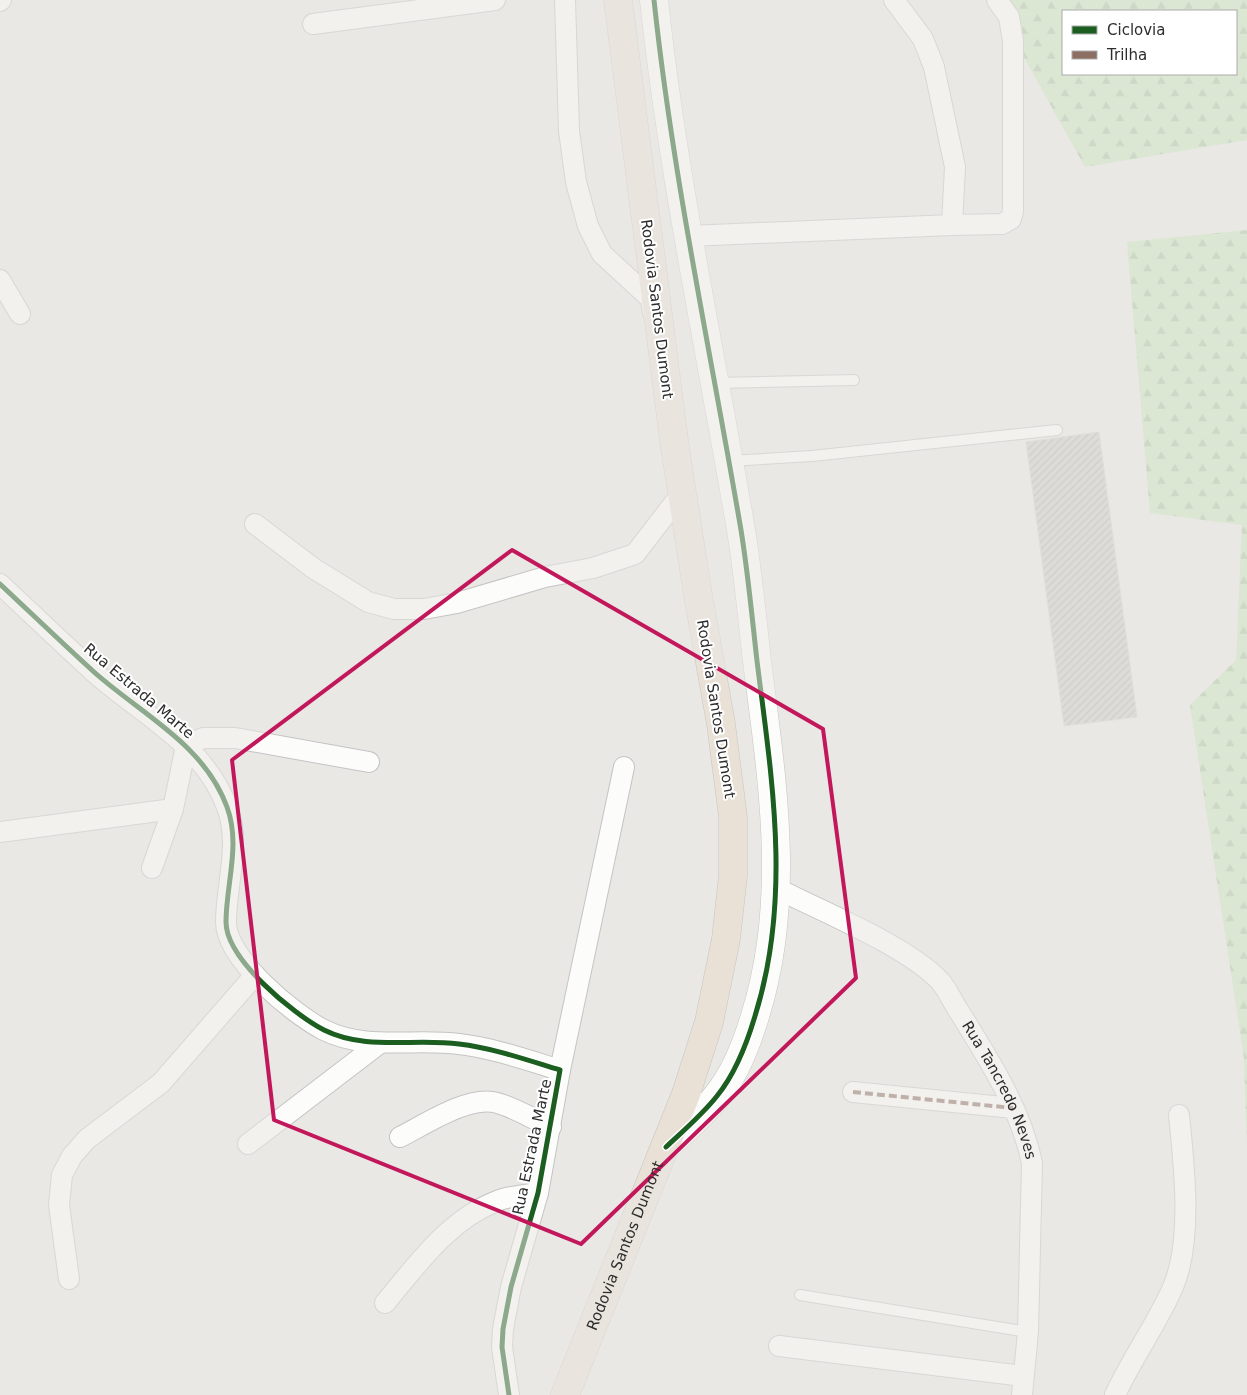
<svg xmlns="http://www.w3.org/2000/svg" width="1247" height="1395" font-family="'DejaVu Sans',sans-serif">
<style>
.forest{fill:url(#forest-firs);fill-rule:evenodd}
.building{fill:url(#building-hatch);stroke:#d5d4d0}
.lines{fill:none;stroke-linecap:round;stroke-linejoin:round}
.lane-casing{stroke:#c4c4c4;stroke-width:12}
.street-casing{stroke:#c4c4c4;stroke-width:22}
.secondary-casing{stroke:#c4c4c4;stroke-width:29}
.highway-casing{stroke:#c6c5c3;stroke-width:29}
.lane{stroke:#fcfcfb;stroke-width:10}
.street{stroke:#fcfcfb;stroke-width:20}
.secondary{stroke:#fcfcfb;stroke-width:28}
.highway{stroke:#e9e0d6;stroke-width:28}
.quiet{stroke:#8d6e63;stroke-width:4;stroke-dasharray:8 4;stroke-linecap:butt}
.cycleway-casing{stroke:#fff;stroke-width:8}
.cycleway{stroke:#1b5e20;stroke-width:5}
.marked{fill:none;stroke:#c2185b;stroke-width:4;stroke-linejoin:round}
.labels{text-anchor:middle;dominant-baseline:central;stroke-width:4;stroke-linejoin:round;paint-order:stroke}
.street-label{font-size:15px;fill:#2d2d2d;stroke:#fff}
</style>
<defs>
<pattern id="forest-firs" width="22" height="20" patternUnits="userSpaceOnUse" patternTransform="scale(1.25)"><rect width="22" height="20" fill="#cae5be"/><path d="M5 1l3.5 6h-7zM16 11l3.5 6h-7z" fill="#aec5a4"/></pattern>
<pattern id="building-hatch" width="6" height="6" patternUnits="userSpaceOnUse" patternTransform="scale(1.25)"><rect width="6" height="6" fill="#cfceca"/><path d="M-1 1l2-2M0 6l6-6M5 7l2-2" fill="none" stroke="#b2b1ae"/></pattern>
</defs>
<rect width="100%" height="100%" fill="#eae8e4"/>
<path class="forest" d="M992,0H1247V140L1085,167ZM1063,11H1236V74H1063Z
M1247,230V1147L1244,1058L1190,705L1236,660L1242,525L1150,513L1127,242Z"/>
<path class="building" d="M1099,432L1137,717L1064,726L1026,442Z"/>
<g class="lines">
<defs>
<path id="lane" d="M716,383L854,380
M729,461L812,456L1057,430
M800,1295L1028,1332"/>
<g id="street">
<path d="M565,0L569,131L576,182L588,226L602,254L651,299L653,313"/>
<path d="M0,1L1,0"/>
<path d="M313,24L495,0"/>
<path d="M952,225L1002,224L1011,219L1013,211V41L1009,17L997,0"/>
<path d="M689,236L952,225L955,167L934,67L923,39L894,0"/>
<path d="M0,280L20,314"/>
<path d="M255,524L313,568L368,602L394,609H424L457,603L545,577L593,568L635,554L682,493"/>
<path d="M0,584C31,613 62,643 94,672C141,714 204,744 227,807C241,845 226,884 226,922C226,959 293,1014 324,1030C366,1051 414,1038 459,1044C493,1048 527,1060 560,1070L538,1193L511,1287L503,1329L502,1347L509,1395"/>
<path d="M0,832L173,809"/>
<path d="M152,868L173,809L186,746L203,738H235L369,762"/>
<path id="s1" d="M778,889C823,912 907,946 940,981C948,990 953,1003 960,1013C989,1060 1021,1109 1032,1163L1028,1332L1022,1395"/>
<path d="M560,1070L624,767"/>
<path d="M853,1092L1013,1108"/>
<path d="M400,1137C424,1125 466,1097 493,1102C511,1105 534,1120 551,1127"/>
<path d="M248,1144L380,1043"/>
<path d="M69,1279L59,1205L62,1175L72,1156L87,1139L161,1083L255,975"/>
<path d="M385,1303C417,1265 448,1220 497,1201C509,1196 525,1195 538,1193"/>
<path d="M779,1346L1023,1376"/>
<path d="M1115,1395C1132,1358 1157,1324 1173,1287C1193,1240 1184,1165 1179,1115"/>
</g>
<path id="secondary" d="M654,0C673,178 711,354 741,530C748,573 752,617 757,661C772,780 792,898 755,1016C747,1043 735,1074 717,1096C702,1115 683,1131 666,1147"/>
<g id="highway">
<path id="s2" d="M565,1395L686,1094L709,1022L726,939L733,876V817L721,724L698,595L675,448L618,0"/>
</g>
</defs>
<use href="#lane" class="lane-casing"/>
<use href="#street" class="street-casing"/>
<use href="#secondary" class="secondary-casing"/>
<use href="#highway" class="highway-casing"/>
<use href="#lane" class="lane"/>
<use href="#street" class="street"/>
<use href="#secondary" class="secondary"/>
<use href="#highway" class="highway"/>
<path class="quiet" d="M853,1092L1013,1108"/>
<defs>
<path id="cycleway" d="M654,0C673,178 711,354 741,530C748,573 752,617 757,661C772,780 792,898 755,1016C747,1043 735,1074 717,1096C702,1115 683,1131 666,1147
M0,584C31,613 62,643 94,672C141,714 204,744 227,807C241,845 226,884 226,922C226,959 293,1014 324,1030C366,1051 414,1038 459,1044C493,1048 527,1060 560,1070L538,1193L511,1287L503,1329L502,1347L509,1395"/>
</defs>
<use href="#cycleway" class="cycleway-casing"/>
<use href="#cycleway" class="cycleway"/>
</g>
<path d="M0 0H1247V1395H0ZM512,550L823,729L856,978L581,1244L274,1120L232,760Z" fill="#eae8e4" fill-opacity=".55" fill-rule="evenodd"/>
<path class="marked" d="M512,550L823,729L856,978L581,1244L274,1120L232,760Z"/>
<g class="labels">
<g class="street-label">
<text transform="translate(657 309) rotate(83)">Rodovia Santos Dumont</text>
<text transform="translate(139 691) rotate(40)">Rua Estrada Marte</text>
<text transform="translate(716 709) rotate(81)">Rodovia Santos Dumont</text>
<text stroke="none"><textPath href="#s1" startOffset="312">Rua Tancredo Neves</textPath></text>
<text transform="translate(532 1147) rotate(-78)">Rua Estrada Marte</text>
<text stroke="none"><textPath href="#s2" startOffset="161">Rodovia Santos Dumont</textPath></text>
</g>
</g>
<rect x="1062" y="10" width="175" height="65" fill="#ffffff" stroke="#ababab"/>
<rect x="1072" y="26" width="25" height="8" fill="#1b5e20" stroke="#ababab"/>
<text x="1107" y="35" font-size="15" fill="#2d2d2d">Ciclovia</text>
<rect x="1072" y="51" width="25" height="8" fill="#8d6e63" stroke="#ababab"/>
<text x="1107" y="60" font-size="15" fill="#2d2d2d">Trilha</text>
</svg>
